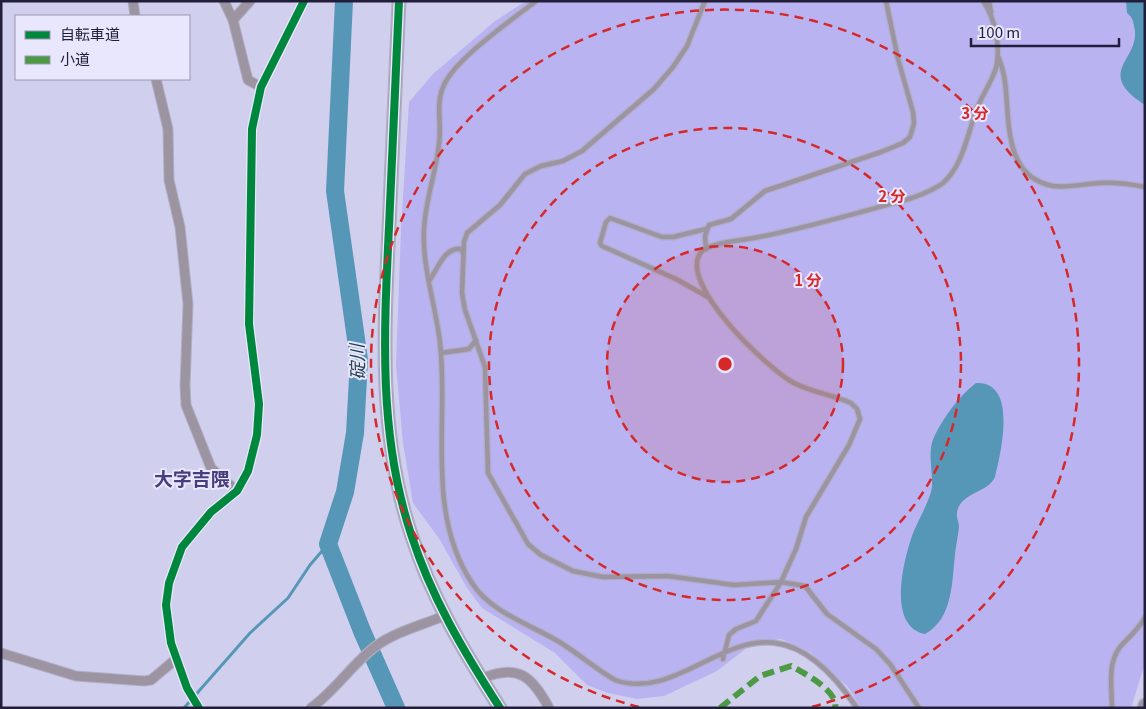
<svg xmlns="http://www.w3.org/2000/svg" width="1146" height="709" font-family="Georgia,'Noto Sans JP',serif">
<style>
.green{fill:#b9b3f2}
.water{fill:#5696b7}
.lines{fill:none;stroke-linecap:round;stroke-linejoin:round}
.stream{stroke:#5696b7;stroke-width:3}
.river{stroke:#5696b7;stroke-width:18}
.lane-casing{stroke:#b0aec7;stroke-width:7}
.street-casing{stroke:#b0aec7;stroke-width:11}
.secondary-casing{stroke:#b0aec7;stroke-width:15}
.lane{stroke:#9d94a1;stroke-width:4.5}
.street{stroke:#9d94a1;stroke-width:9}
.secondary{stroke:#9c94a3;stroke-width:12}
.quiet{stroke:#4d9a44;stroke-width:6;stroke-dasharray:12 6;stroke-linecap:butt}
.cycleway-casing{stroke:#e8e7fe;stroke-width:11}
.cycleway{stroke:#00873e;stroke-width:8}
.ring{fill:none;stroke:#d62828;stroke-width:2.5;stroke-dasharray:9 6}
.labels{text-anchor:middle;dominant-baseline:central;stroke-width:4;stroke-linejoin:round;paint-order:stroke}
.water-label{font-size:18px;font-style:italic;fill:#27424e;stroke:#e8e7fe}
.quarter-label{font-size:19px;font-weight:bold;fill:#473e7b;stroke:#e8e7fe}
.centre{fill:#d62828;stroke:#e8e7fe;stroke-width:2.5}
.ring-label{font-size:15px;text-anchor:middle;font-weight:bold;fill:#d62828;stroke:#e8e7fe;stroke-width:4;stroke-linejoin:round;paint-order:stroke}
</style>
<rect width="100%" height="100%" fill="#d1cfee"/>
<path class="green" d="M526,1H1145V663L1131,708H861L848,687L810,652L781,639L752,644L717,671L664,696L637,699L608,693L587,685L555,653L482,608L467,588L440,540L413,503L403,443L396,365L401,229L409,102L433,74L495,21Z"/>
<path class="water" d="M1126,1H1145V105C1092,71 1143,59 1134,26C1133,20 1132,17 1127,13Z
M976,383C1018,381 1001,452 995,477C988,493 961,492 957,512C956,517 959,522 959,527C958,536 956,545 955,554C952,581 953,619 925,634C887,626 903,562 912,536C917,522 930,501 932,487C933,471 927,452 934,437C943,418 959,396 976,383Z"/>
<g class="lines">
<path class="stream" d="M184,708L250,633L288,598L310,565L328,544"/>
<path class="river" d="M344,1L335,191L359,360L355,433L345,492L328,544L362,631L396,708"/>
<defs>
<path id="lane" d="M536,1C513,19 455,59 444,85C435,103 442,125 439,144C436,173 425,201 424,230C422,268 436,306 440,343C449,421 425,512 472,583C491,613 532,625 561,643C580,655 596,669 615,680C697,709 759,562 857,708
M705,1L687,46L673,67L654,89L582,151L563,161L541,166L525,174L500,205L467,233L464,242L462,293L465,310L485,367L488,473L528,544L541,555L573,571L603,577L668,576L734,585L781,582L805,586L827,614L876,649L890,664L919,708
M989,1L991,12
M998,56C1001,64 1004,73 1005,82C1010,120 1003,177 1053,186C1068,188 1084,184 1099,183C1114,182 1130,184 1145,187
M706,229L673,237H662L610,218L606,222L600,243L602,246L676,279L708,297
M706,249L705,236L709,225L731,219L765,191L881,152L903,143L910,137L914,123L913,112L898,59L886,1
M429,281C438,269 444,247 461,249L463,253
M441,353L469,349L476,340
M723,659L729,635L736,629L756,621L781,582L796,549L806,517L849,445L860,419L857,409L851,403C833,395 811,392 794,383C769,370 674,281 702,251C710,243 742,240 754,238C807,228 860,212 912,198C923,194 934,190 943,183C964,165 968,130 978,106C983,94 992,81 996,68C1001,47 995,18 983,1
M1112,708C1112,688 1107,664 1120,647C1129,637 1139,629 1145,617"/>
<path id="street" d="M133,1L135,16
M224,1L233,20L248,80L261,87
M233,20L250,1
M156,79L168,129L169,180L180,227L188,304L185,386L186,405L211,468L237,491
M1,653L76,676L144,681L151,680L176,659
M481,679C518,663 532,676 549,708
M199,708L187,688L171,643L166,605L169,583L182,547L211,512L237,491L248,471L257,435L259,404L249,324L252,129L261,87L304,1
M311,708C336,690 352,664 376,646C395,632 422,625 444,616"/>
<path id="secondary" d="M399,1C395,77 392,152 389,227C384,331 378,434 411,534C431,597 464,652 500,708
M1144,708L1145,705"/>
</defs>
<use href="#lane" class="lane-casing"/>
<use href="#street" class="street-casing"/>
<use href="#secondary" class="secondary-casing"/>
<use href="#lane" class="lane"/>
<use href="#street" class="street"/>
<use href="#secondary" class="secondary"/>
<path class="quiet" d="M720,708L760,676L791,666C804,673 839,691 835,708"/>
<defs>
<path id="cycleway" d="M399,1C395,77 392,152 389,227C384,331 378,434 411,534C431,597 464,652 500,708
M199,708L187,688L171,643L166,605L169,583L182,547L211,512L237,491L248,471L257,435L259,404L249,324L252,129L261,87L304,1"/>
</defs>
<use href="#cycleway" class="cycleway-casing"/>
<use href="#cycleway" class="cycleway"/>
</g>
<circle cx="725" cy="364" r="118" fill="#d62828" fill-opacity=".12"/>
<g class="ring">
<circle cx="725" cy="364" r="118"/>
<circle cx="725" cy="364" r="236"/>
<path d="M639 707A354 354 0 1 1 811 707"/>
</g>
<g class="labels">
<g class="water-label">
<text transform="translate(356 362) rotate(-92)">碇川</text>
</g>
<g class="quarter-label">
<text x="192" y="477">大字吉隈</text>
</g>
</g>
<circle cx="725" cy="364" r="8" class="centre"/>
<g class="ring-label">
<text x="975" y="119">3 分</text>
<text x="892" y="202">2 分</text>
<text x="808" y="286">1 分</text>
</g>
<rect width="1146" height="709" fill="none" stroke="#221e39" stroke-width="5"/>
<rect x="15" y="15" width="175" height="65" fill="#e8e7fe" stroke="#9997af"/>
<rect x="25" y="31" width="25" height="8" fill="#00873e" stroke="#9997af"/>
<text x="60" y="40" font-size="15" fill="#221e39">自転車道</text>
<rect x="25" y="56" width="25" height="8" fill="#4d9a44" stroke="#9997af"/>
<text x="60" y="65" font-size="15" fill="#221e39">小道</text>
<path d="M971 38v8h148v-8" fill="none" stroke="#221e39" stroke-width="2.5"/>
<text x="978" y="38" font-size="15" fill="#221e39" stroke="#e8e7fe" stroke-width="4" paint-order="stroke">100 m</text>
</svg>
